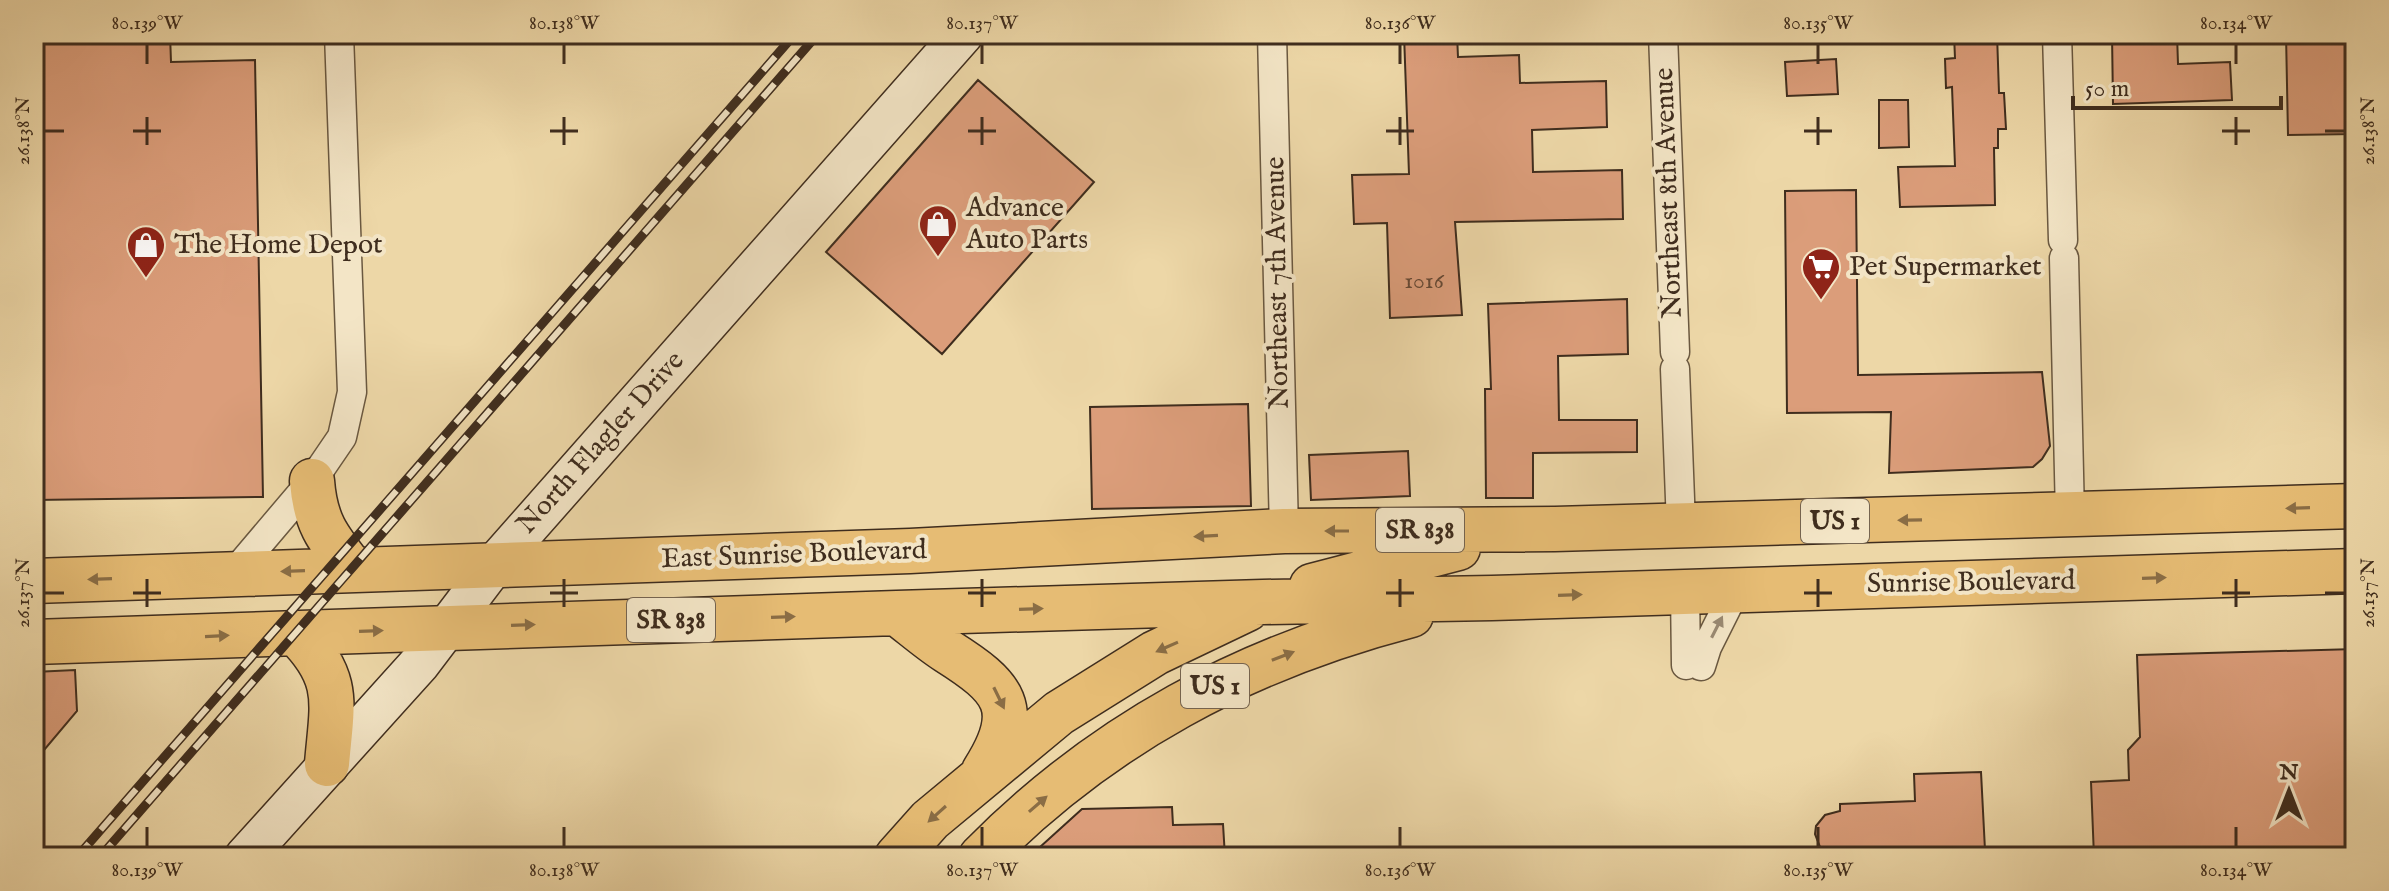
<svg xmlns="http://www.w3.org/2000/svg" width="2389" height="891" font-family="'IM FELL English',serif">
<style>
.building{fill:#db9d7a;stroke:#3f2d1e;stroke-width:2}
.lines{fill:none;stroke-linecap:round;stroke-linejoin:round}
.street-casing{stroke:#6a5840;stroke-width:31}
.secondary-casing{stroke:#3f2d1e;stroke-width:43}
.primary-casing{stroke:#3f2d1e;stroke-width:47}
.street{stroke:#f3e5c6;stroke-width:28}
.secondary{stroke:#f3e5c6;stroke-width:40}
.primary{stroke:#e6bc74;stroke-width:44}
.rail-casing{stroke:#3f2d1e;stroke-width:9}
.rail{stroke:#f3e5c6;stroke-width:6;stroke-dasharray:18;stroke-linecap:butt}
.oneway{fill:#8a6d45}
.oneway2{fill:#998972}
.ticks{fill:none;stroke:#3f2d1e;stroke-width:3}
.labels{text-anchor:middle;dominant-baseline:central;stroke-width:8;stroke-linejoin:round;paint-order:stroke}
.number-label{font-size:24px;fill:#664935}
.shield{fill:#f3e5c6;stroke:#756450;stroke-width:2}
.shield-label{font-size:26px;font-weight:bold;fill:#3f2d1e}
.street-label{font-size:28px;fill:#3f2d1e;stroke:#f3e5c6}
.poi-label{font-size:28px;fill:#3f2d1e;stroke:#f3e5c6;text-anchor:start}
.neatline{fill:none;stroke:#3f2d1e;stroke-width:3}
.ticks-label{font-size:20px;text-anchor:middle;fill:#3f2d1e}
</style>
<rect width="100%" height="100%" fill="#edd7a7"/>
<filter id="stains"><feTurbulence type="fractalNoise" baseFrequency=".0025" numOctaves="4"/><feColorMatrix values="0 0 0 0 .2 0 0 0 0 .09 0 0 0 0 .02 0 0 0 .5 -.17"/></filter>
<radialGradient id="worn" r=".72"><stop offset=".6" stop-color="#630" stop-opacity="0"/><stop offset="1" stop-color="#630" stop-opacity=".3"/></radialGradient>
<path class="building" d="M34,34H170L171,62L255,60L263,497L34,500Z
M1404,34H1457L1458,57L1519,55L1520,83L1606,81L1607,127L1532,130L1533,172L1622,170L1623,219L1455,222L1462,315L1390,318L1387,223L1354,224L1352,175L1409,174Z
M1954,34H1997L1999,93H2004L2006,129H1998V148H1994L1995,205L1900,207L1898,167L1955,166L1952,87L1946,88L1945,59L1955,58Z
M2112,34H2177L2178,64L2230,62L2232,100L2113,104Z
M2286,34H2355V134L2288,135Z
M1836,59L1838,94L1787,96L1785,62Z
M978,80L1094,182L942,354L826,252Z
M1879,100H1908L1909,147L1879,148Z
M1856,190L1858,375L2042,372L2050,446L2042,459L2033,467L1889,473L1891,412L1787,413L1785,191Z
M1627,299L1628,354L1558,356L1559,420H1637V452L1533,453V498H1486L1485,389H1491L1488,304Z
M1248,404L1251,506L1092,509L1090,407Z
M1408,451L1410,496L1311,500L1309,455Z
M2355,649V857H2094L2091,782L2129,780L2128,750L2140,737L2137,655Z
M75,670L77,711L34,762V672Z
M1981,772L1985,850L1963,851V857H1824L1815,834L1816,826L1825,815L1840,811V804L1915,801L1914,774Z
M1172,807L1173,825L1223,824L1225,857H1029L1082,809Z"/>
<g class="lines">
<defs>
<path id="street" d="M1272,34L1284,531
M1663,34L1675,352
M2057,34L2063,240
M2064,258L2070,516
M1675,369L1681,525
M234,573L312,481L342,437L352,392L339,34
M1685,590L1686,665
M1701,666L1707,647L1736,589"/>
<path id="secondary" d="M245,857L420,663L495,564L963,34"/>
<path id="primary" d="M312,481C315,522 327,537 352,569
M34,581L910,551L1284,531L1555,529L2355,506
M1312,586L1458,548
M897,613C914,626 930,640 947,651C1004,687 1024,708 984,771
M296,633C342,679 332,704 327,764
M34,642L897,613L1263,602L1492,598L2355,571
M897,857L930,820L1059,713L1155,653L1247,609
M981,857C1102,734 1245,658 1411,615"/>
</defs>
<use href="#street" class="street-casing"/>
<use href="#secondary" class="secondary-casing"/>
<use href="#primary" class="primary-casing"/>
<use href="#street" class="street"/>
<use href="#secondary" class="secondary"/>
<use href="#primary" class="primary"/>
<defs>
<path id="rail" d="M77,857L795,34
M100,857L818,34"/>
</defs>
<use href="#rail" class="rail-casing"/>
<use href="#rail" class="rail"/>
</g>
<defs><path id="oneway-solid" d="M-6-.8H1V-3.2L6.5 0L1 3.2V.8H-6Z" transform="scale(2)"/></defs>
<g class="oneway">
<use href="#oneway-solid" transform="translate(2298 508) rotate(178)"/>
<use href="#oneway-solid" transform="translate(1910 520) rotate(179)"/>
<use href="#oneway-solid" transform="translate(1337 531) rotate(180)"/>
<use href="#oneway-solid" transform="translate(1206 536) rotate(177)"/>
<use href="#oneway-solid" transform="translate(293 571) rotate(178)"/>
<use href="#oneway-solid" transform="translate(2154 578) rotate(-2)"/>
<use href="#oneway-solid" transform="translate(100 579) rotate(178)"/>
<use href="#oneway-solid" transform="translate(1570 595) rotate(-2)"/>
<use href="#oneway-solid" transform="translate(1031 609) rotate(-2)"/>
<use href="#oneway-solid" transform="translate(783 617) rotate(-2)"/>
<use href="#oneway-solid" transform="translate(523 625) rotate(-2)"/>
<use href="#oneway-solid" transform="translate(371 631) rotate(-2)"/>
<use href="#oneway-solid" transform="translate(217 636) rotate(-3)"/>
<use href="#oneway-solid" transform="translate(1167 647) rotate(156)"/>
<use href="#oneway-solid" transform="translate(1283 656) rotate(-21)"/>
<use href="#oneway-solid" transform="translate(999 698) rotate(64)"/>
<use href="#oneway-solid" transform="translate(1038 804) rotate(-41)"/>
<use href="#oneway-solid" transform="translate(937 814) rotate(138)"/>
</g>
<use class="oneway2" href="#oneway-solid" transform="translate(1717 627) rotate(-63)"/>
<path class="ticks" d="M147,44V64M564,44V64M982,44V64M1400,44V64M1818,44V64M2236,44V64M147,117V145M564,117V145M982,117V145M1400,117V145M1818,117V145M2236,117V145M44,131H64M133,131H161M550,131H578M968,131H996M1386,131H1414M1804,131H1832M2222,131H2250M2325,131H2345M147,579V607M564,579V607M982,579V607M1400,579V607M1818,579V607M2236,579V607M44,593H64M133,593H161M550,593H578M968,593H996M1386,593H1414M1804,593H1832M2222,593H2250M2325,593H2345M147,827V847M564,827V847M982,827V847M1400,827V847M1818,827V847M2236,827V847"/>
<defs>
<symbol id="shop-pin" viewBox="-11 -11 22 30"><path d="M0 17L-7.5 6A9.5 9.5 0 1 1 7.5 6Z" fill="#8f2418" stroke="#f3e5c6"/><path d="M-5-2.5h2.3a2.7 3.5 0 0 1 5.4 0H5L5.5 6h-11ZM-1.5-2.5h3a1.5 2.3 0 0 0-3 0Z" fill="#fff"/></symbol>
<symbol id="supermarket-pin" viewBox="-11 -11 22 30"><path d="M0 17L-7.5 6A9.5 9.5 0 1 1 7.5 6Z" fill="#8f2418" stroke="#f3e5c6"/><path d="M-6-5.5h2.5l.6 2H6L4.5 2H-2.5L-4.4-4H-6ZM-1.5 3.2a1.3 1.3 0 1 0 .1 0ZM3 3.2a1.3 1.3 0 1 0 .1 0Z" fill="#fff"/></symbol>
</defs>
<g fill-rule="evenodd">
<use href="#shop-pin" x="916" y="202" width="44" height="60"/>
<use href="#shop-pin" x="124" y="223" width="44" height="60"/>
<use href="#supermarket-pin" x="1799" y="245" width="44" height="60"/>
</g>
<g class="labels">
<g class="number-label">
<text x="1424" y="281">1016</text>
</g>
<g class="shield">
<rect x="1801" y="499" width="68" height="44" rx="6"/>
<rect x="1376" y="508" width="88" height="44" rx="6"/>
<rect x="627" y="598" width="88" height="44" rx="6"/>
<rect x="1181" y="664" width="68" height="44" rx="6"/>
</g>
<g class="shield-label">
<text x="1835" y="521">US 1</text>
<text x="1420" y="530">SR 838</text>
<text x="671" y="620">SR 838</text>
<text x="1215" y="686">US 1</text>
</g>
<g class="street-label">
<text transform="translate(1669 193) rotate(-92)">Northeast 8th Avenue</text>
<text transform="translate(1278 283) rotate(-91)">Northeast 7th Avenue</text>
<text transform="translate(601 443) rotate(-48)">North Flagler Drive</text>
<text transform="translate(794 555) rotate(-2)">East Sunrise Boulevard</text>
<text transform="translate(1971 583) rotate(-1)">Sunrise Boulevard</text>
</g>
<g class="poi-label">
<text x="966" y="208">Advance<tspan x="966" dy="32">Auto Parts</tspan></text>
<text x="174" y="245">The Home Depot</text>
<text x="1849" y="267">Pet Supermarket</text>
</g>
</g>
<rect width="2389" height="891" fill="none" stroke="#edd7a7" stroke-width="88"/>
<g transform="translate(2289 791)" stroke="#f3e5c6" stroke-width="6" paint-order="stroke">
<path d="M0-6L14 30L0 20L-14 30Z" fill="#3f2d1e"/>
<text y="-12" font-size="22" font-weight="bold" text-anchor="middle" fill="#3f2d1e">N</text>
</g>
<path d="M2073 96v12h208v-12" fill="none" stroke="#3f2d1e" stroke-width="4"/>
<text x="2085" y="96" font-size="24" fill="#3f2d1e" stroke="#f3e5c6" stroke-width="6" paint-order="stroke">50 m</text>
<rect x="44" y="44" width="2301" height="803" class="neatline"/>
<g class="ticks-label">
<text x="147" y="29">80.139°W</text>
<text x="564" y="29">80.138°W</text>
<text x="982" y="29">80.137°W</text>
<text x="1400" y="29">80.136°W</text>
<text x="1818" y="29">80.135°W</text>
<text x="2236" y="29">80.134°W</text>
<text transform="translate(22 131) rotate(-90)" y="7">26.138°N</text>
<text transform="translate(2367 131) rotate(-90)" y="7">26.138°N</text>
<text transform="translate(22 593) rotate(-90)" y="7">26.137°N</text>
<text transform="translate(2367 593) rotate(-90)" y="7">26.137°N</text>
<text x="147" y="876">80.139°W</text>
<text x="564" y="876">80.138°W</text>
<text x="982" y="876">80.137°W</text>
<text x="1400" y="876">80.136°W</text>
<text x="1818" y="876">80.135°W</text>
<text x="2236" y="876">80.134°W</text>
</g>
<rect width="100%" height="100%" filter="url(#stains)"/>
<rect width="100%" height="100%" fill="url(#worn)"/>
</svg>
